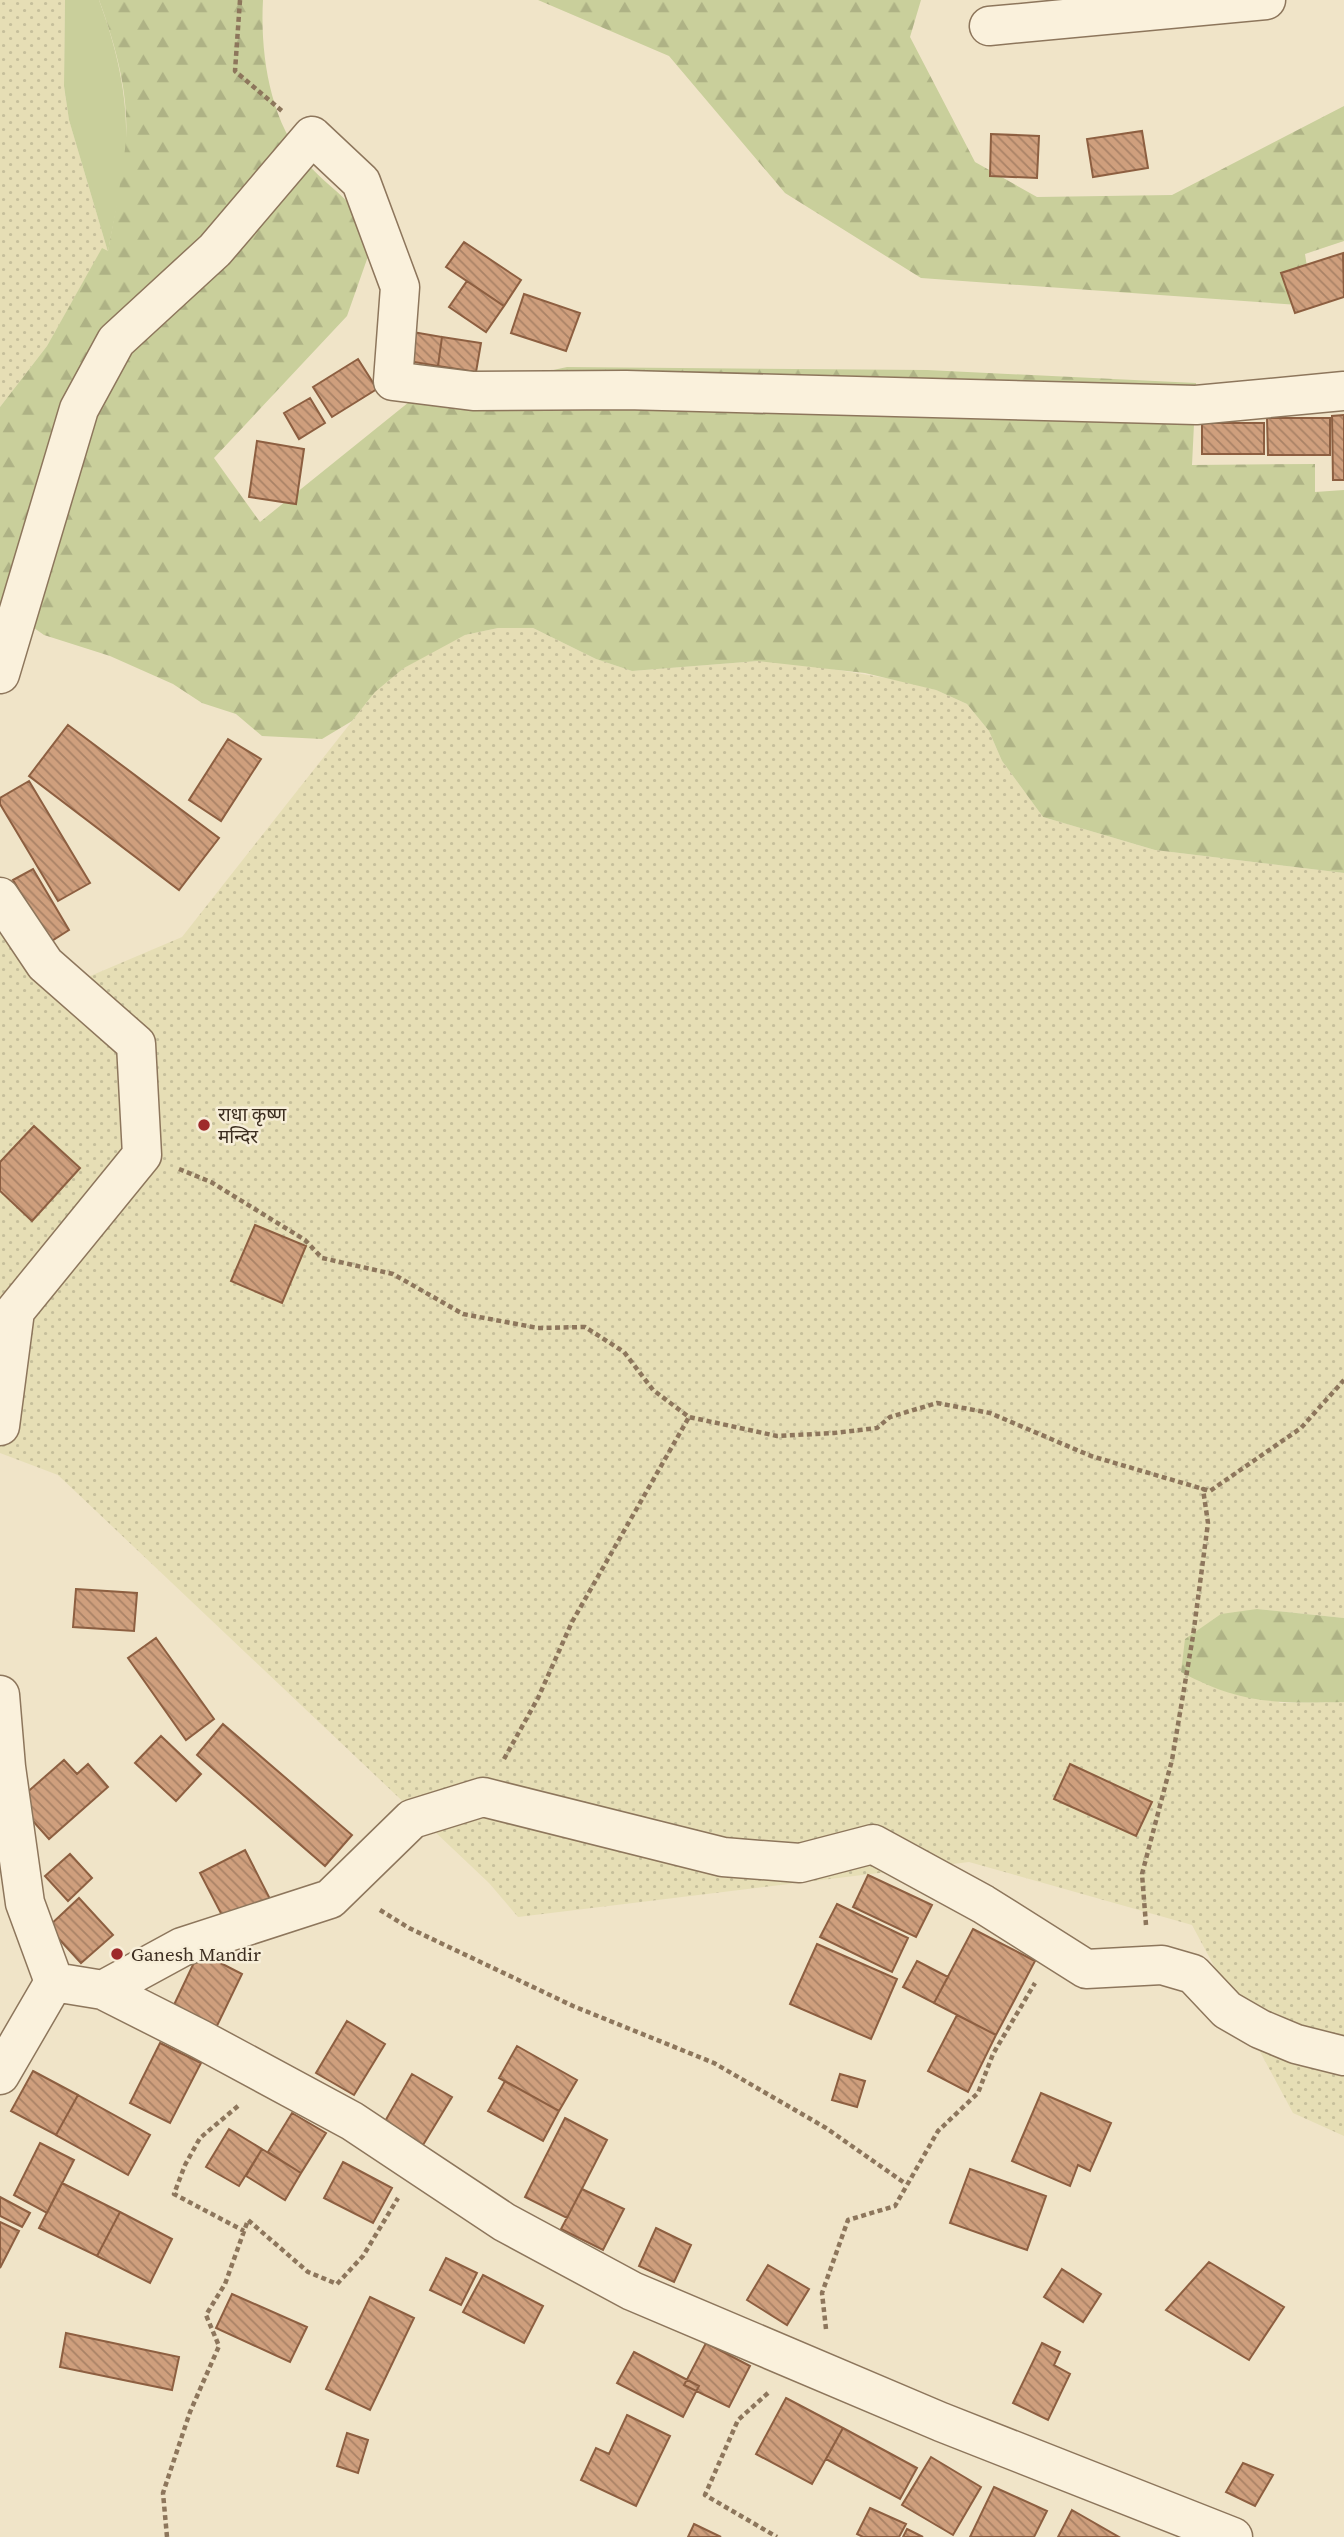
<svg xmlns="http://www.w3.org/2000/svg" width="1344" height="2537" font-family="'Source Serif 4','Noto Sans Devanagari',serif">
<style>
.farmland{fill:url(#farmland-dots)}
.grass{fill:#c9cf9b}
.forest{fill:url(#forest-firs)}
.building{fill:url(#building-back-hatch);stroke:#8d5f41;stroke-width:2}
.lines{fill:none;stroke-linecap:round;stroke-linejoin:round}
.minor-casing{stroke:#8d765c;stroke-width:41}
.path{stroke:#8d765c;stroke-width:4.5;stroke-dasharray:5 3.5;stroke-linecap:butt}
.minor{stroke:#faf1dc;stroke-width:38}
.poi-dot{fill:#9e2a2b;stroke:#f7eed8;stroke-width:2.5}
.labels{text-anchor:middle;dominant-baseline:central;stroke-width:5;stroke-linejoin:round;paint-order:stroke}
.poi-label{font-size:19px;fill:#3d2e20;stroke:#f7eed8;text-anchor:start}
</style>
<defs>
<pattern id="farmland-dots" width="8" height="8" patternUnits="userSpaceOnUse" patternTransform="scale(1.75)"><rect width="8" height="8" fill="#e6deb5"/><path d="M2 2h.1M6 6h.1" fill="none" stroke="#c6bf9b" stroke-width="1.8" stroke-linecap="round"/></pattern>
<pattern id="forest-firs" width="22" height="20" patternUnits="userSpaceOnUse" patternTransform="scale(1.75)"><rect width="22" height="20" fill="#c9cf9b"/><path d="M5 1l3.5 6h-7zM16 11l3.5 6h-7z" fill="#aeb285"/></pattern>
<pattern id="building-back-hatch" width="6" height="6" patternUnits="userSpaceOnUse" patternTransform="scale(1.75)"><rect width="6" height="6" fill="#cf9f7d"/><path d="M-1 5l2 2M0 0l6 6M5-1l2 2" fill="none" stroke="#a98266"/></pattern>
</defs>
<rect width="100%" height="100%" fill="#f0e4c8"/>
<path class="farmland" d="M0,0H65L64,86L69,120L108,252L102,249L47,346L0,407Z
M498,628H533L596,659L632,671L758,661L796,663L904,681L936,690L967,704L989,731L1002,761L1043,817L1155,850L1344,873V1618L1257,1609L1185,1639L1280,1703L1344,1702V2136L1293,2113L1192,1925L969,1862L518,1917L489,1883L58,1475L0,1453V929L62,988L182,937L375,692L404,668L434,650L465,635Z"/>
<path class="grass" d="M65,0H99C116,46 128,95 126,144C124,180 114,217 108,252L69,120L64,86Z"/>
<path class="forest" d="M99,0H263C260,54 270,121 306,162C321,180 341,193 356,211C363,220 367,234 372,245L347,316L214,458L260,522L409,402L567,367L927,370L1196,383L1192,465L1315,464V492L1344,490V873L1155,850L1043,817L1002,761L989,731L967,704L936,690L865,673L758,661L632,671L596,659L533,628H498L465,635L404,668L375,692L352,721L322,739L262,736L236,714L202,703L173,684L110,656L44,635L17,616L0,608V407L47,346L102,248L108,251C114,218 121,183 125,149C131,100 116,46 99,0Z
M538,0H921L910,37L975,162L1037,197L1172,195L1344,106V241L1305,254L1313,306L921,278L785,193L669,56Z
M1257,1609L1344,1618V1702C1276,1703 1243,1705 1181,1672L1185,1639L1221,1614Z"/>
<path class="building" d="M1142,131L1148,168L1093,177L1087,139Z
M991,134L1039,136L1037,178L990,176Z
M464,242L521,280L504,306L446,267Z
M1343,253L1344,297L1295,313L1281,273Z
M467,281L504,306L486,332L449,307Z
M524,294L580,313L566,351L511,333Z
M407,331L442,337L438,366L402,360Z
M442,337L481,343L476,372L438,366Z
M358,359L377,389L332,417L313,387Z
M310,398L325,423L299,439L284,413Z
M1344,415V480H1333L1332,416Z
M1267,418H1330V455H1268Z
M1202,423H1264V454H1202Z
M257,441L304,449L296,504L249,497Z
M68,725L219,838L179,890L29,776Z
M228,739L261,759L221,821L189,800Z
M29,781L90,883L58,901L0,804V798Z
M33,869L69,930L50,942L13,880Z
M34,1126L80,1168L32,1221L0,1191V1162Z
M255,1225L306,1246L282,1303L231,1281Z
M76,1589L137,1593L134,1631L73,1627Z
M156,1638L214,1719L186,1740L128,1658Z
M223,1724L352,1835L325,1866L197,1755Z
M161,1736L201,1774L176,1801L135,1763Z
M64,1760L77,1774L88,1764L108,1787L49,1839L16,1802Z
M1070,1764L1152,1802L1136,1836L1054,1799Z
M245,1850L270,1899L225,1921L200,1873Z
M70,1854L92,1878L68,1901L45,1876Z
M868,1875L932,1905L916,1937L853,1907Z
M79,1898L113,1935L81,1963L48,1927Z
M837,1904L908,1938L892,1972L820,1937Z
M973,1929L1035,1961L996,2035L934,2003Z
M817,1944L897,1979L871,2039L790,2004Z
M199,1952L242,1974L215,2030L172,2009Z
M917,1961L948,1977L934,2003L903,1987Z
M957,2015L996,2035L968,2092L928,2071Z
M347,2021L385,2044L354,2095L316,2073Z
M160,2043L201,2063L170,2123L130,2103Z
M517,2046L577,2080L559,2111L499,2078Z
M33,2071L78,2095L56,2135L11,2111Z
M412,2074L452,2097L423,2145L384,2123Z
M840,2074L865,2081L857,2107L832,2100Z
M505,2081L559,2111L543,2141L488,2111Z
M1041,2093L1111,2123L1090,2171L1078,2165L1070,2186L1012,2161Z
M78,2095L150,2135L128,2175L56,2135Z
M292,2113L326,2133L301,2173L268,2152Z
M565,2118L607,2140L567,2218L525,2197Z
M229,2129L262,2149L239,2186L206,2167Z
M40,2143L74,2160L47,2213L14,2195Z
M262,2149L301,2173L285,2200L246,2176Z
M343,2162L392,2188L373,2223L324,2198Z
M970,2169L1046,2196L1027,2250L950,2223Z
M62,2183L120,2212L97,2256L39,2228Z
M582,2189L624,2209L603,2250L561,2229Z
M0,2197L30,2213L22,2227L0,2216Z
M120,2212L172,2239L150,2283L97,2256Z
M0,2222L19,2231L0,2268Z
M656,2228L691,2245L674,2282L639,2266Z
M446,2258L477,2273L461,2305L430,2290Z
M1209,2262L1284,2307L1249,2360L1166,2310Z
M768,2265L809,2289L787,2325L747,2300Z
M1062,2269L1101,2294L1083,2322L1044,2297Z
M483,2275L543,2306L524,2343L463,2312Z
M232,2294L307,2327L290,2362L216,2328Z
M370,2297L414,2318L370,2410L326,2389Z
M66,2333L179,2357L172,2390L60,2367Z
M706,2343L750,2366L729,2407L684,2385Z
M1042,2343L1060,2352L1054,2365L1070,2374L1048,2420L1013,2403Z
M634,2352L699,2386L683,2417L617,2383Z
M786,2398L843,2428L812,2484L756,2454Z
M627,2415L670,2436L636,2506L581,2480L596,2448L609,2454Z
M843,2428L917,2468L900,2499L826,2459Z
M347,2433L368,2440L358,2473L337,2466Z
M931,2457L981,2487L953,2535L902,2505Z
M1243,2463L1273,2475L1255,2506L1226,2492Z
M994,2487L1047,2511L1034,2537H970Z
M870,2508L906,2524L899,2537H863L857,2534Z
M1072,2510L1119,2537H1058Z
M694,2524L721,2537H688Z
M907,2529L923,2537H903Z"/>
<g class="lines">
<defs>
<path id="minor" d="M989,26L1266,0
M0,674L79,409L116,341L215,250L312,136L361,182L400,287L393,381L473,391L626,390L1196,405L1344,391
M0,897L45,964L136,1044L142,1155L15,1311L0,1426
M0,1695L6,1767L25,1903L54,1982
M54,1982L103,1990L200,2039L352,2121L504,2222L632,2291L941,2422L1233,2537
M103,1990L182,1947L330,1899L412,1819L483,1797L723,1857L800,1863L873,1844L983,1904L1086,1969L1162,1965L1193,1974L1227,2010L1260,2029L1296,2044L1344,2056
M0,2075L54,1982"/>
</defs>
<use href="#minor" class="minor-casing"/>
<path class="path" d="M240,0L235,71L282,111
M179,1169L211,1182L305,1240L322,1258L393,1274L463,1314L538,1328L585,1327L624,1352L653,1390L689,1417L777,1436L834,1433L877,1428L890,1417L937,1403L990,1413L1091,1456L1210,1491L1301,1428L1344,1380
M504,1759L538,1698L572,1622L689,1417
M380,1910L409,1928L573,2006L714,2063L826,2128L906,2184
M1146,1925L1142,1874L1172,1760L1193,1636L1208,1523L1203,1489L1206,1490
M238,2106L200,2138L185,2165L174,2194L244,2231
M826,2329L822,2293L848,2220L895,2206L938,2131L978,2093L993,2054L1035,1983
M768,2393L738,2420L705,2495L777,2537
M167,2537L163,2493L190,2412L219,2346L206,2315L225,2284L248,2220L308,2272L337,2284L363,2256L398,2198"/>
<use href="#minor" class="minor"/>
</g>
<g class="poi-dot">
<circle cx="204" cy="1125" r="7"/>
<circle cx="117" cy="1954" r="7"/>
</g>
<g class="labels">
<g class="poi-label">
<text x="218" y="1114">राधा कृष्ण<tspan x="218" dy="22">मन्दिर</tspan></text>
<text x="131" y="1954">Ganesh Mandir</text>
</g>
</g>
</svg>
